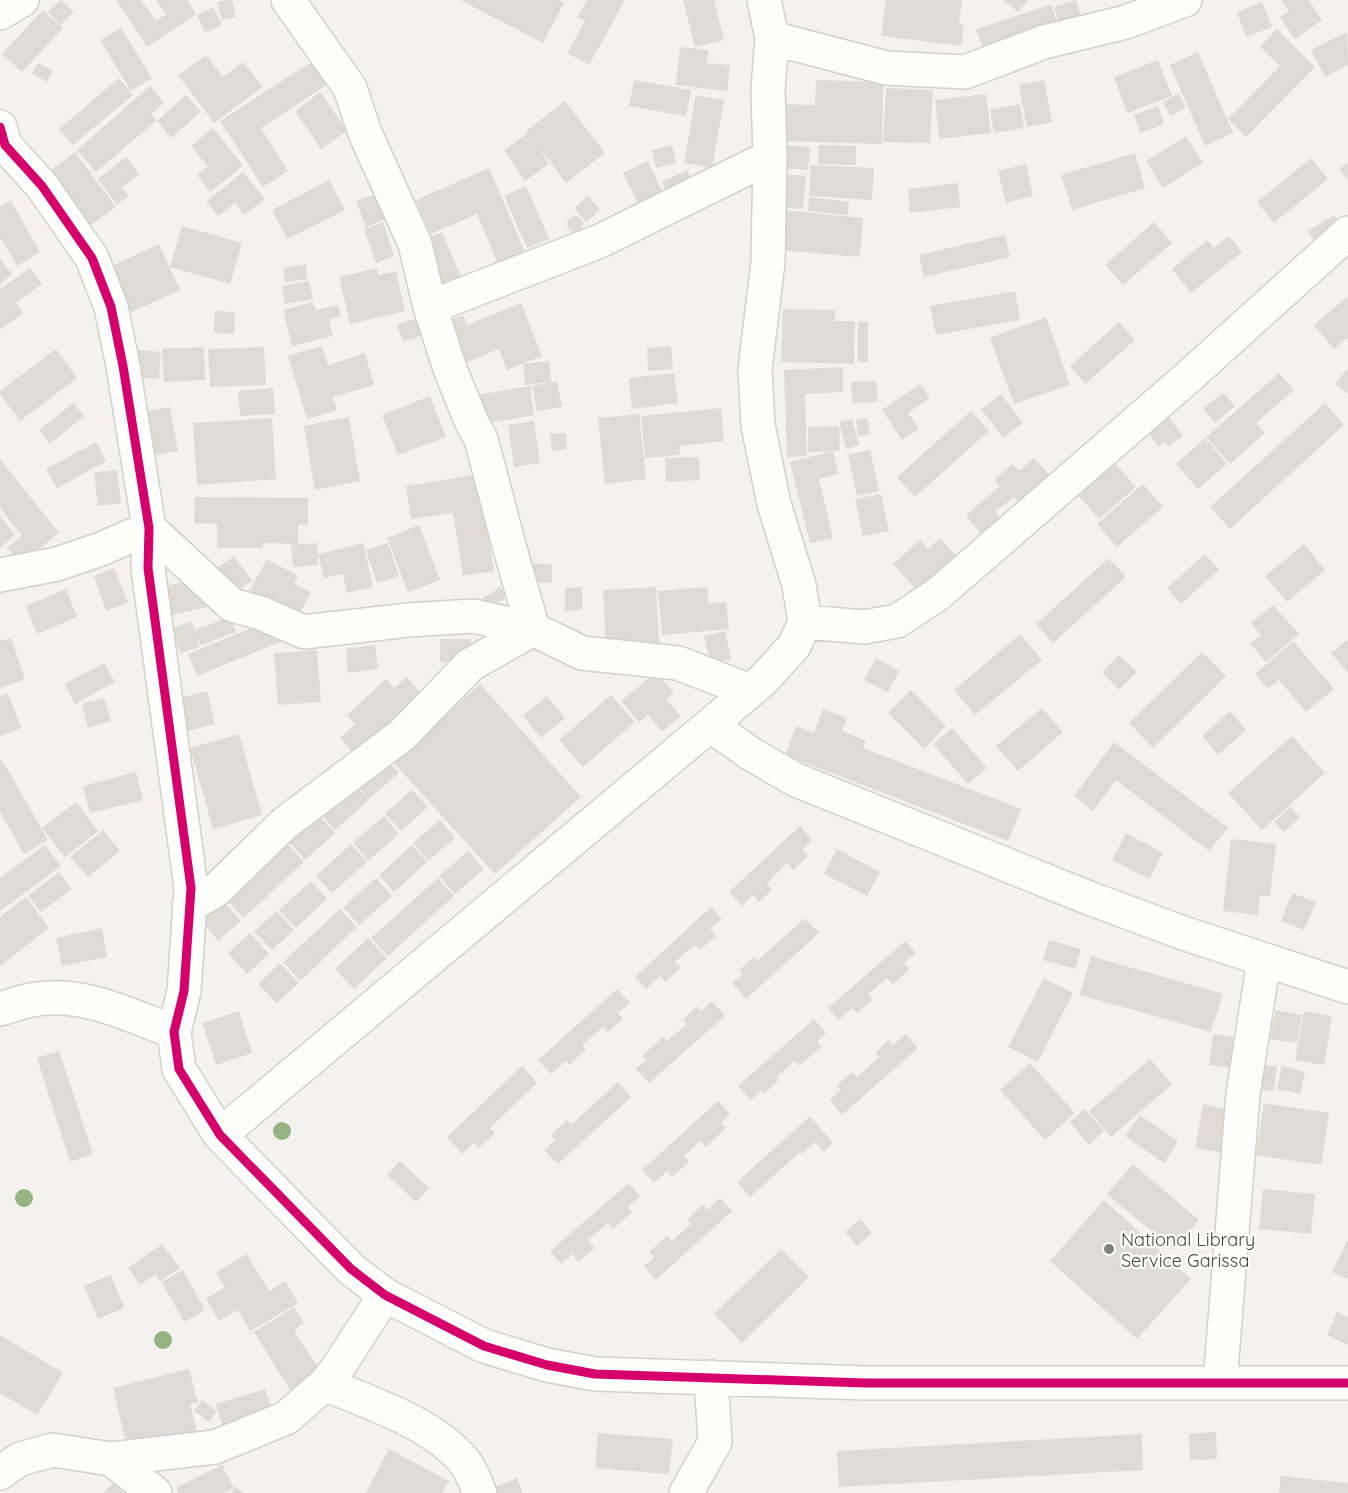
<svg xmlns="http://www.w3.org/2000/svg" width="1348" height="1493" font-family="Quicksand,sans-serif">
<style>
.building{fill:#dedbd6}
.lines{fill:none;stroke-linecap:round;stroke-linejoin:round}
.street-casing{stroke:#d2d0cb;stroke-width:36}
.street{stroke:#fdfdfc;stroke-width:33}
.cycleway-casing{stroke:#fff;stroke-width:13}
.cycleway{stroke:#d6006c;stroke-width:9}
.tree{fill:#96b382}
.poi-dot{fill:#868178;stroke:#fff;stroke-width:2}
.labels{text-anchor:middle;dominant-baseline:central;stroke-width:4.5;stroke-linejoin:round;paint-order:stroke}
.poi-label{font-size:18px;fill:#4b4439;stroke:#fff;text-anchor:start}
</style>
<rect width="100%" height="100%" fill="#f4f2ee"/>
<path class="building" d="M61,0L74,12L60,25L48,12Z
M116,0H141L156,21L166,14L156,0H187L196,14L147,47Z
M225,0H232L236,17L222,20L217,2Z
M460,0H557L564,3L543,43Z
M587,0H625L589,65L567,53L585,21L577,17Z
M683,0H714L724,40L695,47Z
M886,0H962L959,24L964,25L961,46L881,36Z
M1003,0H1028L1018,12Z
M1076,0L1082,20L1060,27L1054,7Z
M1281,0H1309L1322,20L1295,39L1280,17L1289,11Z
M1262,2L1272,27L1246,37L1237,12Z
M1051,4L1060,31L986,56L976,29Z
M213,7L222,25L205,33L197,15Z
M43,10L63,28L22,72L2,54Z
M121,28L152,78L131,91L100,40Z
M1277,29L1315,67L1246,137L1228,119L1280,66L1260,47Z
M1347,32L1348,65L1325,77L1311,50Z
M680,47L708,50L707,63L730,65L727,91L676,85Z
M1198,52L1233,133L1205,146L1170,65Z
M206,55L223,77L243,62L263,87L214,123L178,75Z
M1158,60L1172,96L1127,113L1114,77Z
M313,61L328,84L261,128L288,171L263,187L220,121Z
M38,63L53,71L47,82L32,73Z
M119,78L133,95L73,145L59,129Z
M634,80L691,90L686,116L629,106Z
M816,80L883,82L882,144L780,141L781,104L815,105Z
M1044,80L1052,122L1027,127L1019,85Z
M150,86L164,103L151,114L156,121L96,172L77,150Z
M886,88L933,90L930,143L883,142Z
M320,92L347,131L321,149L295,111Z
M986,94L991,133L939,139L935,100Z
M1178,94L1186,108L1170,116L1163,102Z
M186,95L201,112L171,138L157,121Z
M696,95L724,100L712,168L684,163Z
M565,101L605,153L566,183L534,141L549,164L525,181L504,150L528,133L526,131Z
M1020,104L1024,128L994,133L990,110Z
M1158,106L1164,124L1140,133L1134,115Z
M213,128L243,166L210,192L197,175L208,167L191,146Z
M1186,136L1203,163L1163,188L1146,161Z
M672,145L676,163L656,168L652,150Z
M785,145L810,147L808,170L783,168Z
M819,145L856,146V165L818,164Z
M75,152L116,207L91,225L50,171Z
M1135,153L1145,188L1072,210L1061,175Z
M126,157L139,174L122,187L129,196L117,205L98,179Z
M1311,158L1328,179L1274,223L1257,202Z
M648,161L662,191L638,203L623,173Z
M1348,162V180L1339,169Z
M1026,164L1033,196L1006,203L998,171Z
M811,165L874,168L872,200L809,196Z
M489,168L528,259L501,271L477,214L430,234L416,200Z
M687,170L695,187L670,199L662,182Z
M243,172L265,199L244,215L235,203L218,216L206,202Z
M780,174L806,176L803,209L776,207Z
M329,180L345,210L287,239L272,210Z
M958,183L960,207L910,213L908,189Z
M526,186L549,239L527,248L504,196Z
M376,194L385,219L366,227L356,201Z
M588,196L600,210L586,222L574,208Z
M809,197L849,202L848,215L808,211Z
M11,201L40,252L17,266L0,237V207Z
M782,210L863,218L860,257L778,250Z
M1334,215L1344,230L1318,247L1308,231Z
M567 224a8 8 0 1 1 16 0a8 8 0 1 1-16 0Z
M383,222L394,256L376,263L364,229Z
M1154,222L1172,243L1123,285L1105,265Z
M182,226L242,243L230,284L170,267Z
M442,232L466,289L441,300L417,243Z
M1005,235L1010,257L924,277L919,255Z
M1229,236L1242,252L1191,293L1172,269L1207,240L1214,248Z
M159,244L180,290L125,315L104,270Z
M0,258L12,274L0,284Z
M306,264L307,279L285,282L283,268Z
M30,268L42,284L16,303L23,313L0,330V289Z
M377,268L378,275L396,271L405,311L350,324L339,277Z
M309,281L313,299L285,304L282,286Z
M1015,291L1020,320L936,335L930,306Z
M1348,296V337L1334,349L1314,325Z
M313,302L316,310L338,305L341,316L329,320L333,336L292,346L283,310Z
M521,303L542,356L507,370L499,349L462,364L446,322L463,315L467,325Z
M783,309L835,310V321H855L854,364L781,362Z
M215,311L235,312L234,334L214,333Z
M1046,317L1070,385L1014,404L990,338Z
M417,318L423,335L403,342L397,325Z
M858,322H868V362H858Z
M1119,322L1135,340L1085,384L1070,366Z
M322,346L328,365L365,353L374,385L333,397L337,410L307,419L288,356Z
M671,346L673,369L648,371L647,348Z
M204,347L205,380L164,382L162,349Z
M264,347L266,385L210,387L208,349Z
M56,349L77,378L20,421L0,394V391Z
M137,350L161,352L159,379L135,377Z
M549,361L551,382L525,385L523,364Z
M843,367V392L805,394L807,456L787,457L784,370Z
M1348,368V394L1335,384Z
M674,373L678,403L632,409L629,378Z
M1279,373L1294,390L1256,423L1265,433L1230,464L1206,437Z
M557,381L562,407L537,411L532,386Z
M876,381L878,402L852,403L851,382Z
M920,384L930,398L908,413L919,429L902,440L882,410Z
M530,386L534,415L482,424L477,395Z
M273,388L275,414L240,416L238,391Z
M1223,393L1235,406L1215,423L1203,408Z
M1001,394L1023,423L1003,438L981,409Z
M430,396L446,437L398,455L382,415Z
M73,403L84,416L50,444L39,430Z
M1325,403L1344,425L1230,529L1210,507Z
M170,407L178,451L141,458L133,414Z
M721,408L724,441L679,446L680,455L645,458L641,416Z
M971,411L989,431L915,497L897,477Z
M639,414L646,479L605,484L598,418Z
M1167,415L1183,436L1168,447L1165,442L1159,447L1147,431Z
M349,417L360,481L315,490L304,426Z
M272,418L276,479L197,485L193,423Z
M867,418L870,434L858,436L856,420Z
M852,419L859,445L846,449L839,422Z
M534,421L540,463L514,467L508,425Z
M839,426L840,451L808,452V427Z
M566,433L567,449L552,451L550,434Z
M1205,438L1227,464L1198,489L1176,464Z
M96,442L106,461L57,488L46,469Z
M870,450L879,491L857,496L848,455Z
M833,451L838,474L819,479L833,538L810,543L790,462Z
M699,457L700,480L666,482L665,458Z
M1034,458L1050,476L1019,502L1014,497L995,512L1001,518L981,534L966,515L1000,486L994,480L1013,464L1019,471Z
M0,459L59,533L20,564L7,548L22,536L0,508Z
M1115,463L1136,487L1099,519L1078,495Z
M117,470L121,503L98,506L94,473Z
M479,474L494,571L463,576L453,513L411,519L406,486Z
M1143,484L1163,507L1117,547L1097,524Z
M881,494L889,531L863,536L855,499Z
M195,497L308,498V525H298V544L263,543V548H217V524L194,523Z
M0,516L15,535L0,548Z
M419,525L440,580L408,592L387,538Z
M940,538L960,560L922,596L893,564L920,540L928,549Z
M317,543L318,565L293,567L291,545Z
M363,543L373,587L347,593L343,574L324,578L318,554Z
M388,543L399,576L377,583L366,550Z
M1304,544L1325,570L1287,602L1265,576Z
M1205,554L1219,570L1181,604L1167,588Z
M234,556L252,581L231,595L214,570Z
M1109,558L1126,577L1053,643L1036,624Z
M267,559L298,576L294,584L311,592L293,625L245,599Z
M523,563L552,564V583L523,582Z
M114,568L128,603L106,611L94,576Z
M202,578L208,607L167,616L161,587Z
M500,587L506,597L486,611L479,601Z
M582,587V610L565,611V588Z
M656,587L659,644L606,647L603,590Z
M707,587L709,603L726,602L729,629L662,635L658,591Z
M66,589L77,617L37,634L26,606Z
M1273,605L1299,634L1266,662L1250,643L1261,635L1251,623Z
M230,617L236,632L201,645L195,630Z
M273,619L282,641L197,676L188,654Z
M192,621L200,647L180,653L172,628Z
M725,631L731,659L711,664L704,636Z
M1020,634L1042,660L975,715L954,690Z
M11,638L25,679L0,688V641Z
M440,639H471V661L440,662Z
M1348,639V673L1331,653Z
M1293,641L1334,689L1306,712L1279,680L1268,689L1255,674Z
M375,645L378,669L348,673L346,649Z
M317,650L321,702L278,705L274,653Z
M1202,652L1226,676L1153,748L1129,723Z
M1119,655L1137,672L1119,690L1102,672Z
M876,658L899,671L888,692L864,680Z
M104,663L115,682L75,704L65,684Z
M656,672L674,693L666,699L681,716L662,731L648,715L639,722L621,701Z
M407,677L424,697L358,757L340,738L355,724L347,715L386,679L394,688Z
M480,684L581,797L495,874L393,762Z
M911,690L946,726L924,749L888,713Z
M207,691L215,724L180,733L172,700Z
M8,693L21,728L0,736V696Z
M611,695L635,722L583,767L559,740Z
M547,696L565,718L541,738L523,716Z
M104,698L111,721L88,728L82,704Z
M1042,708L1063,732L1018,771L996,746Z
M823,709L847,718L842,731L866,741L863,748L1021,809L1008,841L785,755L796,726L814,733Z
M1230,711L1246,730L1218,755L1202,736Z
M952,728L987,768L968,784L933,744Z
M239,734L262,815L213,829L190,748Z
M1292,736L1325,773L1262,830L1228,793Z
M1114,742L1228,828L1209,851L1116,780L1093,811L1074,796Z
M384,756L399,773L369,799L355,783Z
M2,760L48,840L24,854L0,812V761Z
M136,772L143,800L90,813L83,786Z
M353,783L369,800L335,830L320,813Z
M412,790L428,807L401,831L385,813Z
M76,802L98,831L65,857L42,828Z
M1290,807L1300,817L1284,832L1274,822Z
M317,813L335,833L305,860L287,840Z
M384,816L399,834L368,861L353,842Z
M440,820L455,838L428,861L413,843Z
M800,826L812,840L802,850L808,856L793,870L787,863L767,883L772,890L759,902L753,895L742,906L729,892Z
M103,830L120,851L88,877L70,857Z
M1126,833L1163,853L1149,879L1112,860Z
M1231,839L1276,844L1270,896L1260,895L1258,915L1223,911Z
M287,843L304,862L269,894L263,889L269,895L243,918L226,899Z
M351,844L367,862L332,893L316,876Z
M45,845L61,866L0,911V878Z
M412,845L427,862L394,892L379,875Z
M837,849L880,872L867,896L824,874Z
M468,851L484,869L455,894L439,876Z
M59,872L72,889L41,912L28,896Z
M376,878L392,896L359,925L343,907Z
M438,878L454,896L388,956L371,938Z
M311,881L327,899L296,928L279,910Z
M1292,893L1316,902L1304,930L1281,921Z
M26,897L49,928L0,966V917Z
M223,901L241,921L218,941L201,920Z
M711,907L722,919L710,929L716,936L700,950L694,945L675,962L681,968L665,982L660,976L646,989L635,977Z
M340,909L357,927L323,959L306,941Z
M277,911L294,930L272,950L254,931Z
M805,918L819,933L746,999L732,983L743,974L739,970L754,957L757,961Z
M102,928L107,957L62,966L56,938Z
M250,933L269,954L247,974L228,953Z
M368,938L387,958L354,989L335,969Z
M1049,940L1081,949L1075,969L1043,960Z
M305,941L323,960L300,981L283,962Z
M905,941L916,953L904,963L910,969L893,984L887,978L868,994L873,1000L857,1013L852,1008L839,1020L828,1008Z
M1091,956L1223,994L1211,1032L1080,995Z
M280,963L299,983L277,1003L258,984Z
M1044,978L1073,993L1038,1062L1008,1047Z
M617,989L630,1003L618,1013L623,1019L608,1032L603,1027L582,1045L586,1050L569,1065L566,1061L551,1074L538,1060Z
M712,1001L725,1016L649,1083L636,1069L646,1060L642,1056L663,1037L667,1041L687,1024L683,1019L697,1006L701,1011Z
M1276,1010L1302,1015L1297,1043L1270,1039Z
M239,1011L252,1053L216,1065L202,1023Z
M1304,1011L1332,1016L1324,1065L1295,1060Z
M814,1019L826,1033L817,1042L821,1047L799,1066L795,1061L776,1077L779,1080L764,1094L761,1091L751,1100L738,1086Z
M906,1034L918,1048L842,1115L830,1100L841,1090L837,1085L852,1072L857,1077L879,1057L875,1053L889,1040L893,1045Z
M1213,1034L1245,1039L1241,1069L1209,1065Z
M59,1051L93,1154L70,1162L37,1058Z
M1150,1059L1172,1084L1111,1137L1089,1111Z
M1030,1063L1075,1113L1045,1140L1000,1090Z
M1264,1065L1277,1066L1274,1091L1261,1090Z
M522,1066L537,1083L490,1128L495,1133L479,1148L474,1143L462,1154L447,1137Z
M1282,1066L1305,1072L1300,1094L1277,1089Z
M618,1082L631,1097L558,1164L544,1150L555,1140L551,1135L567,1120L571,1125Z
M718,1101L730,1114L721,1123L726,1128L706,1147L701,1141L684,1156L689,1162L672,1177L667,1171L654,1183L642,1170Z
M1264,1103L1329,1113L1321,1165L1256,1155Z
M1203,1104L1230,1110L1221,1153L1195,1148Z
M1085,1109L1104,1131L1089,1145L1070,1122Z
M1140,1115L1178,1141L1164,1163L1125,1136Z
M810,1116L833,1143L824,1152L815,1142L802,1154L800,1152L750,1197L737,1182Z
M400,1161L429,1188L416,1202L387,1175Z
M1133,1164L1199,1220L1174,1250L1107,1194Z
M629,1183L640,1196L628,1207L632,1212L613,1229L608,1223L588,1240L595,1248L578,1262L572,1254L561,1264L550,1251Z
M1263,1189L1315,1194L1311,1234L1259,1229Z
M720,1198L732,1211L656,1280L644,1266L654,1258L649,1252L667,1236L672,1241L691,1224L687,1219L703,1205L707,1210Z
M1104,1200L1191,1279L1137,1339L1050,1261Z
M860,1219L872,1233L857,1246L845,1232Z
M1348,1239V1279L1332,1272Z
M162,1244L180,1268L160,1281L156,1274L140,1285L128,1268Z
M781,1249L809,1277L742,1343L714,1314Z
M247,1254L269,1291L285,1281L298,1303L250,1331L238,1310L219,1321L206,1299L225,1287L216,1272Z
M183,1270L205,1310L184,1322L162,1282Z
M111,1275L124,1308L98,1319L84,1286Z
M294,1307L304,1323L294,1330L325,1379L295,1398L254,1332Z
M1337,1312L1348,1318V1345L1327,1335Z
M0,1335L63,1373L37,1415L0,1393Z
M189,1369L198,1402L190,1404L198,1434L128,1451L113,1388Z
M265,1389L273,1414L223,1428L216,1404Z
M202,1400L217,1411L209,1422L194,1411Z
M1216,1432L1217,1459L1190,1460L1189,1434Z
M598,1433L673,1439L669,1474L595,1468Z
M1142,1434L1143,1470L839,1487L837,1451Z
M389,1449L449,1481L442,1493H366Z
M222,1465L234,1488L224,1493H179L176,1488Z
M1281,1476L1348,1483V1493H1279Z
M517,1478L523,1493H496L494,1488Z
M114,1483L124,1493H103Z
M235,1487L244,1493H231Z"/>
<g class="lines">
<defs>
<path id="street" d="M0,13L22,0
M772,38L886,68L965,72L1044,42L1126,22L1185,0
M0,127L5,145L42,186L92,258L111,307L123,366L149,528L148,568L191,888L184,991L174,1032L179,1069L220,1135L351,1269L385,1295L484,1346L547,1365L595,1374L865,1383H1348
M430,307L600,241L770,157
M0,575L57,564L101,549L149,528L232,605L261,613L304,632L408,620L473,616L533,629L582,653L678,663L750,691
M805,622L864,627L897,621L938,594L1186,379L1348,233
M710,725L751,754L796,780L1089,898L1183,933L1348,987
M189,906L216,890L285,823L402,735L470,665L533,629L510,549L481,439L472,423L450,369L430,307L415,244L365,133L350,88L288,0
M0,1009C10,1006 21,1002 31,1000C81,990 129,1015 174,1032
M220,1135L710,725L764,679L794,646L805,622L799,585L774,504L758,425L755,370L768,262L770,157L768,89L772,38L764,0
M1220,1383L1243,1094L1264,960
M325,1384C369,1403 431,1422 463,1460C471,1469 475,1482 480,1493
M111,1459L155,1493
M0,1473L20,1459L53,1450L111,1459L215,1447L286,1418L325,1384L337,1369L385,1295
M686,1493L715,1442L711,1377"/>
</defs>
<use href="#street" class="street-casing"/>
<use href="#street" class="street"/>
<defs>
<path id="cycleway" d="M0,127L5,145L42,186L92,258L111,307L123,366L149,528L148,568L191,888L184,991L174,1032L179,1069L220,1135L351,1269L385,1295L484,1346L547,1365L595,1374L865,1383H1348"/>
</defs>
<use href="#cycleway" class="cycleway-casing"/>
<use href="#cycleway" class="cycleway"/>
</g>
<g class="tree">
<circle cx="282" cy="1131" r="9"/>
<circle cx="24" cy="1198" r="9"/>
<circle cx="163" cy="1340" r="9"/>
</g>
<circle class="poi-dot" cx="1109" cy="1249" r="6"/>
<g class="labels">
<g class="poi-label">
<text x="1121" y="1239">National Library<tspan x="1121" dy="21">Service Garissa</tspan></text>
</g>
</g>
</svg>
